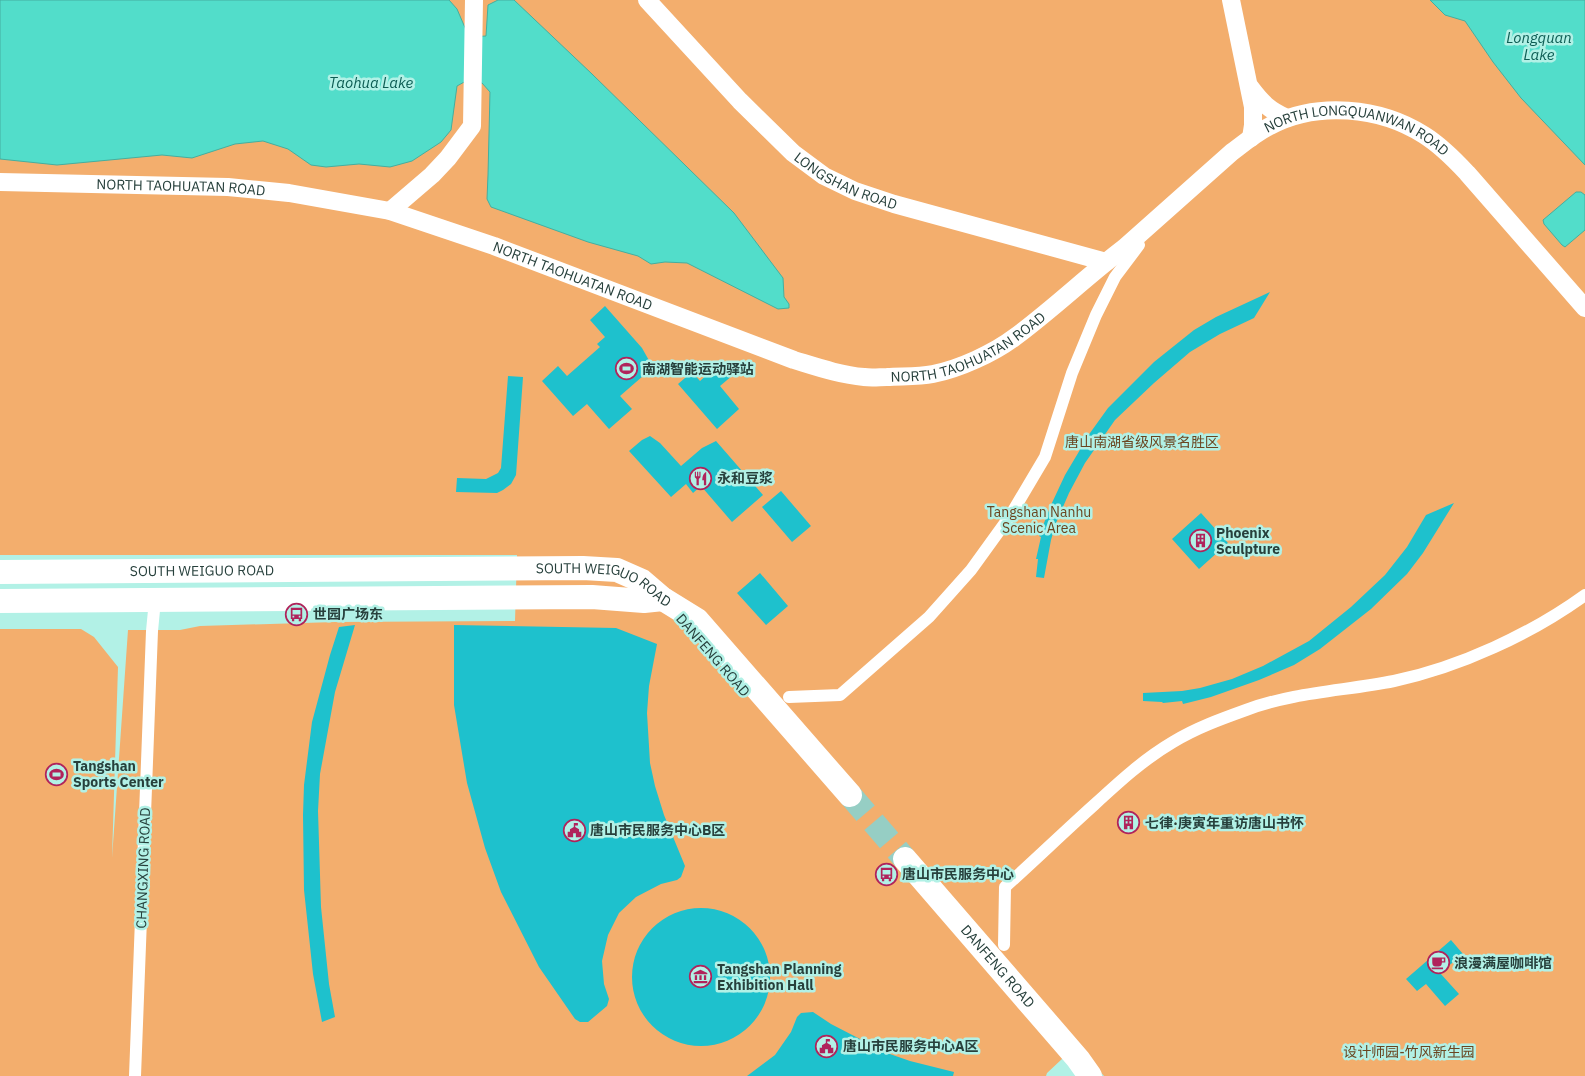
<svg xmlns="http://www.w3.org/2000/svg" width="1585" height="1076" font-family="'IBM Plex Sans','Noto Sans SC',sans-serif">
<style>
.green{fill:#f3ae6d}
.water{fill:#52ddca;stroke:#45ae9f}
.building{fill:#1ec1cd}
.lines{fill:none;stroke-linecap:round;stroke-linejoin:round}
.secondary-tunnel{stroke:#96cec4;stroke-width:24;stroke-dasharray:24 12;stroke-linecap:butt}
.pedestrian{stroke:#fff;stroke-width:12}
.minor{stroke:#fff;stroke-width:18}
.secondary{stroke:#fff;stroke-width:24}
.labels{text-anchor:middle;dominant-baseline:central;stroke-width:5;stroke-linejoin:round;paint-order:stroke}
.street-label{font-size:14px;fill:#27403c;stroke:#b2f1e6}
.poi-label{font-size:14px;font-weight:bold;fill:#27403c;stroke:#b2f1e6;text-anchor:start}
.park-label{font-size:14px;fill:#6a4520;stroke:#b2f1e6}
.water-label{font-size:15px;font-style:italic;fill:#0d5d54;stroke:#b2f1e6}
</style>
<rect width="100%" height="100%" fill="#b2f1e6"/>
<path class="green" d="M0,0H1585V1076H1104L1077,1045L1047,1073L1046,1076H0V629H81L94,637L118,667L112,858L128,630H180L200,626L335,622L515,621L517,555H0Z"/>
<path class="water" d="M0,0H449L457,9L469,37L486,36L488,5L498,0H514L592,74L734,213L783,278L784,297L789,304V308L778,309L687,263L665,262L651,264L638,256L588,242L491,207L487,199L488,175L490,92L482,83L466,81L457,86L451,130L441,142L412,161L390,167L359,164L326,167L311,165L288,149L263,141L235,144L192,158L162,155L57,165L0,159Z
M1430,0H1585V165L1521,98L1493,62L1465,21L1445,15Z
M1576,192H1581L1585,195V230L1565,247L1562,245L1544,224L1543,220Z"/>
<path class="building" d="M1270,292L1254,318L1220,334L1190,352L1154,383L1115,420L1085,463L1069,493L1056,523L1051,540L1044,578L1036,577L1038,559H1036L1041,537L1039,536L1051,505L1065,475L1090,433L1108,408L1154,362L1194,330L1216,317Z
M605,306L642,348L651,364L643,376L620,396L632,409L609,429L587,404L573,416L542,381L558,366L567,376L600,347L597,344L605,337L590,320Z
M721,362L733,375L720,386L739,409L717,429L678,384L692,372L700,381Z
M508,376L523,377L516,475L511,484L503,490L497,493L456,492L457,478L486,479L498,473L501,468Z
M650,436L660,443L681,466L702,448L716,441L763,495L732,522L701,486L693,493L686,484L671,497L629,451L642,440Z
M781,491L811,526L792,542L762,507Z
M1454,503L1423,553L1407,574L1371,609L1320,649L1294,665L1259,680L1211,697L1183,704L1182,701L1163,703L1162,702L1143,701V693L1182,691L1200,688L1232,679L1263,666L1309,641L1351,607L1385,575L1407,547L1426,515Z
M1201,513L1228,543L1199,569L1172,539Z
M760,573L788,606L766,625L737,593Z
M355,625L335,692L320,774L318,811L321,907L329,984L335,1017L322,1022L313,974L304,890L303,815L304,785L312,722L330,655L339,627Z
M454,625L616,628L657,644L649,686L647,713L650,763L655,786L664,815L685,866L681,877L677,880L661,884L636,897L619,913L608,935L602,961L604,984L609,999L607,1006L588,1022H580L575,1019L539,967L501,892L485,848L467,783L454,705Z
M632 977a69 69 0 1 1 138 0a69 69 0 1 1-138 0Z
M1451,940L1463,954L1440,973L1459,994L1445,1006L1426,984L1417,991L1406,979Z
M813,1012L831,1024L887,1053L910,1061L954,1072L953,1076H747L775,1055L791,1032L797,1017L801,1013Z"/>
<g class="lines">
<path class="secondary-tunnel" d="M850,795L905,859"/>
<path class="pedestrian" d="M789,697L840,695L929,617L971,570L1010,516L1045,457L1072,373L1096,315L1115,277L1139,245
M1004,945L1005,887C1035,860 1064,832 1094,805C1119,782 1144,759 1173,742C1196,728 1221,719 1246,710C1294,692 1344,691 1394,681C1460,667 1531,634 1585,595
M135,1076L152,631L155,600"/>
<g class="minor">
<path id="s1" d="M647,0L740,101L793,153L824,176L855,191L894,204L1106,262"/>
<path d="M1231,0L1253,107V125L1251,138"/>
<path d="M1250,87C1262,103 1269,110 1287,118"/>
<path id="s2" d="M0,182L228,187L289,193L390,211L494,246L794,360C817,367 840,375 864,377C872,378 880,377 887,377C902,376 918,377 933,374C959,369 994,353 1015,337C1053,309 1087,276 1124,248L1232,152C1244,143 1256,133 1270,126C1317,101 1380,107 1424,135C1440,145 1454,159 1467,173L1585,308"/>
<path d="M390,211L432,175L448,158L472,126L474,0"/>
</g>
<g class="secondary">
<path id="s3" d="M0,572L583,568L617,570L642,581L663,599L697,620L850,795"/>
<path d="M0,601L592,597L644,601L663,599"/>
<path id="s4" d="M905,859L1078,1059L1090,1076"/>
</g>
</g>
<defs>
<symbol id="stadium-ring" viewBox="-11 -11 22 22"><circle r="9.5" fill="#b2f1e6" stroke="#b0235b" stroke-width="1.5"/><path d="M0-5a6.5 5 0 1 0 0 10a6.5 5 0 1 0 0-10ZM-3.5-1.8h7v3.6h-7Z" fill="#b0235b"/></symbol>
<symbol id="restaurant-ring" viewBox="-11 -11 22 22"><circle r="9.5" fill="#b2f1e6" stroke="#b0235b" stroke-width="1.5"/><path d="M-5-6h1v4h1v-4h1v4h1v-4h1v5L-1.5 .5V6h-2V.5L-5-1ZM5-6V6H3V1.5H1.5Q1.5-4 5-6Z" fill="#b0235b"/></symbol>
<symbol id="building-ring" viewBox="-11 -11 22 22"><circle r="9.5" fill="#b2f1e6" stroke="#b0235b" stroke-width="1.5"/><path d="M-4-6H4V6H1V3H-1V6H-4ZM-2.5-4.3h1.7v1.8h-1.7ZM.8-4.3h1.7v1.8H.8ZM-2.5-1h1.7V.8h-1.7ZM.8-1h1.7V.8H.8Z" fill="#b0235b"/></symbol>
<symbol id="bus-ring" viewBox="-11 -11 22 22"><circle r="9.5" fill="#b2f1e6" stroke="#b0235b" stroke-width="1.5"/><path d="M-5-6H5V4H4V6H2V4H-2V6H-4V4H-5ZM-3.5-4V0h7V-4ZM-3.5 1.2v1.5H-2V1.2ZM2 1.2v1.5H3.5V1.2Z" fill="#b0235b"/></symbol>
<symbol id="civic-ring" viewBox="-11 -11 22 22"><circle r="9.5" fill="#b2f1e6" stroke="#b0235b" stroke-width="1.5"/><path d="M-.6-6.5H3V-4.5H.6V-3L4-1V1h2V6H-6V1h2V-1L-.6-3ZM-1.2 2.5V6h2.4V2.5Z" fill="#b0235b"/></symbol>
<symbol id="cafe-ring" viewBox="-11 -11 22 22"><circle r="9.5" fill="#b2f1e6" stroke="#b0235b" stroke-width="1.5"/><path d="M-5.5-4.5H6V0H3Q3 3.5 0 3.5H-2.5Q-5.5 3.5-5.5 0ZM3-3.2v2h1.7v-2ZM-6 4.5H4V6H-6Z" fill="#b0235b"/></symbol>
<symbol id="museum-ring" viewBox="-11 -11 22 22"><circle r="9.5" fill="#b2f1e6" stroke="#b0235b" stroke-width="1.5"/><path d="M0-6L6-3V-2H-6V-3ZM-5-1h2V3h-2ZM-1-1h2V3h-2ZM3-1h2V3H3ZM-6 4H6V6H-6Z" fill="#b0235b"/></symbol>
</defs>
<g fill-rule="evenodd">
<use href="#stadium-ring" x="614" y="356" width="25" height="25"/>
<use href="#restaurant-ring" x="688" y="466" width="25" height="25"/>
<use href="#building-ring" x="1188" y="528" width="25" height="25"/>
<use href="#bus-ring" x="284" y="602" width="25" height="25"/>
<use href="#stadium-ring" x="44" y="762" width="25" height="25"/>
<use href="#building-ring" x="1116" y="810" width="25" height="25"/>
<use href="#civic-ring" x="562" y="818" width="25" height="25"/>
<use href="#bus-ring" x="874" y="862" width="25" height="25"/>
<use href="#cafe-ring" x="1426" y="950" width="25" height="25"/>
<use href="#museum-ring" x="688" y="964" width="25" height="25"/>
<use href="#civic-ring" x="814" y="1034" width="25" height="25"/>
</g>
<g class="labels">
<g class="street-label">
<text stroke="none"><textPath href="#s2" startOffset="1478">NORTH LONGQUANWAN ROAD</textPath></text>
<text stroke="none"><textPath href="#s1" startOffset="272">LONGSHAN ROAD</textPath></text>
<text stroke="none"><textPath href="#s2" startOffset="181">NORTH TAOHUATAN ROAD</textPath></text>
<text stroke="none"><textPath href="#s2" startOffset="586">NORTH TAOHUATAN ROAD</textPath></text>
<text stroke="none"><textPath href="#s2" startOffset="1006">NORTH TAOHUATAN ROAD</textPath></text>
<text stroke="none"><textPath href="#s3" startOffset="202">SOUTH WEIGUO ROAD</textPath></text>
<text stroke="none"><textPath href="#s3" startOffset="608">SOUTH WEIGUO ROAD</textPath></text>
<text transform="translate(713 655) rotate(49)">DANFENG ROAD</text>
<text transform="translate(143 868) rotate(-88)">CHANGXING ROAD</text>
<text stroke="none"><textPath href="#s4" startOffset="142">DANFENG ROAD</textPath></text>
</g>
<g class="poi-label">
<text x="642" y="369">南湖智能运动驿站</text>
<text x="717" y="478">永和豆浆</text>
<text x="1216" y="533">Phoenix<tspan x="1216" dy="16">Sculpture</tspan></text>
<text x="313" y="614">世园广场东</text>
<text x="73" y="766">Tangshan<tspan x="73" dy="16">Sports Center</tspan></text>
<text x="1145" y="823">七律·庚寅年重访唐山书怀</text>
<text x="590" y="830">唐山市民服务中心B区</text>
<text x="902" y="874">唐山市民服务中心</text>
<text x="1454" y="963">浪漫满屋咖啡馆</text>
<text x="717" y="969">Tangshan Planning<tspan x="717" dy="16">Exhibition Hall</tspan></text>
<text x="843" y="1046">唐山市民服务中心A区</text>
</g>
<g class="park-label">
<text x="1142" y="442">唐山南湖省级风景名胜区</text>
<text x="1039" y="512">Tangshan Nanhu<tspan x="1039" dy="16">Scenic Area</tspan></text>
<text x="1409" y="1052">设计师园-竹风新生园</text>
</g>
<g class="water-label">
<text x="1539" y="37">Longquan<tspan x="1539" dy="17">Lake</tspan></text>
<text x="371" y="82">Taohua Lake</text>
</g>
</g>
</svg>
